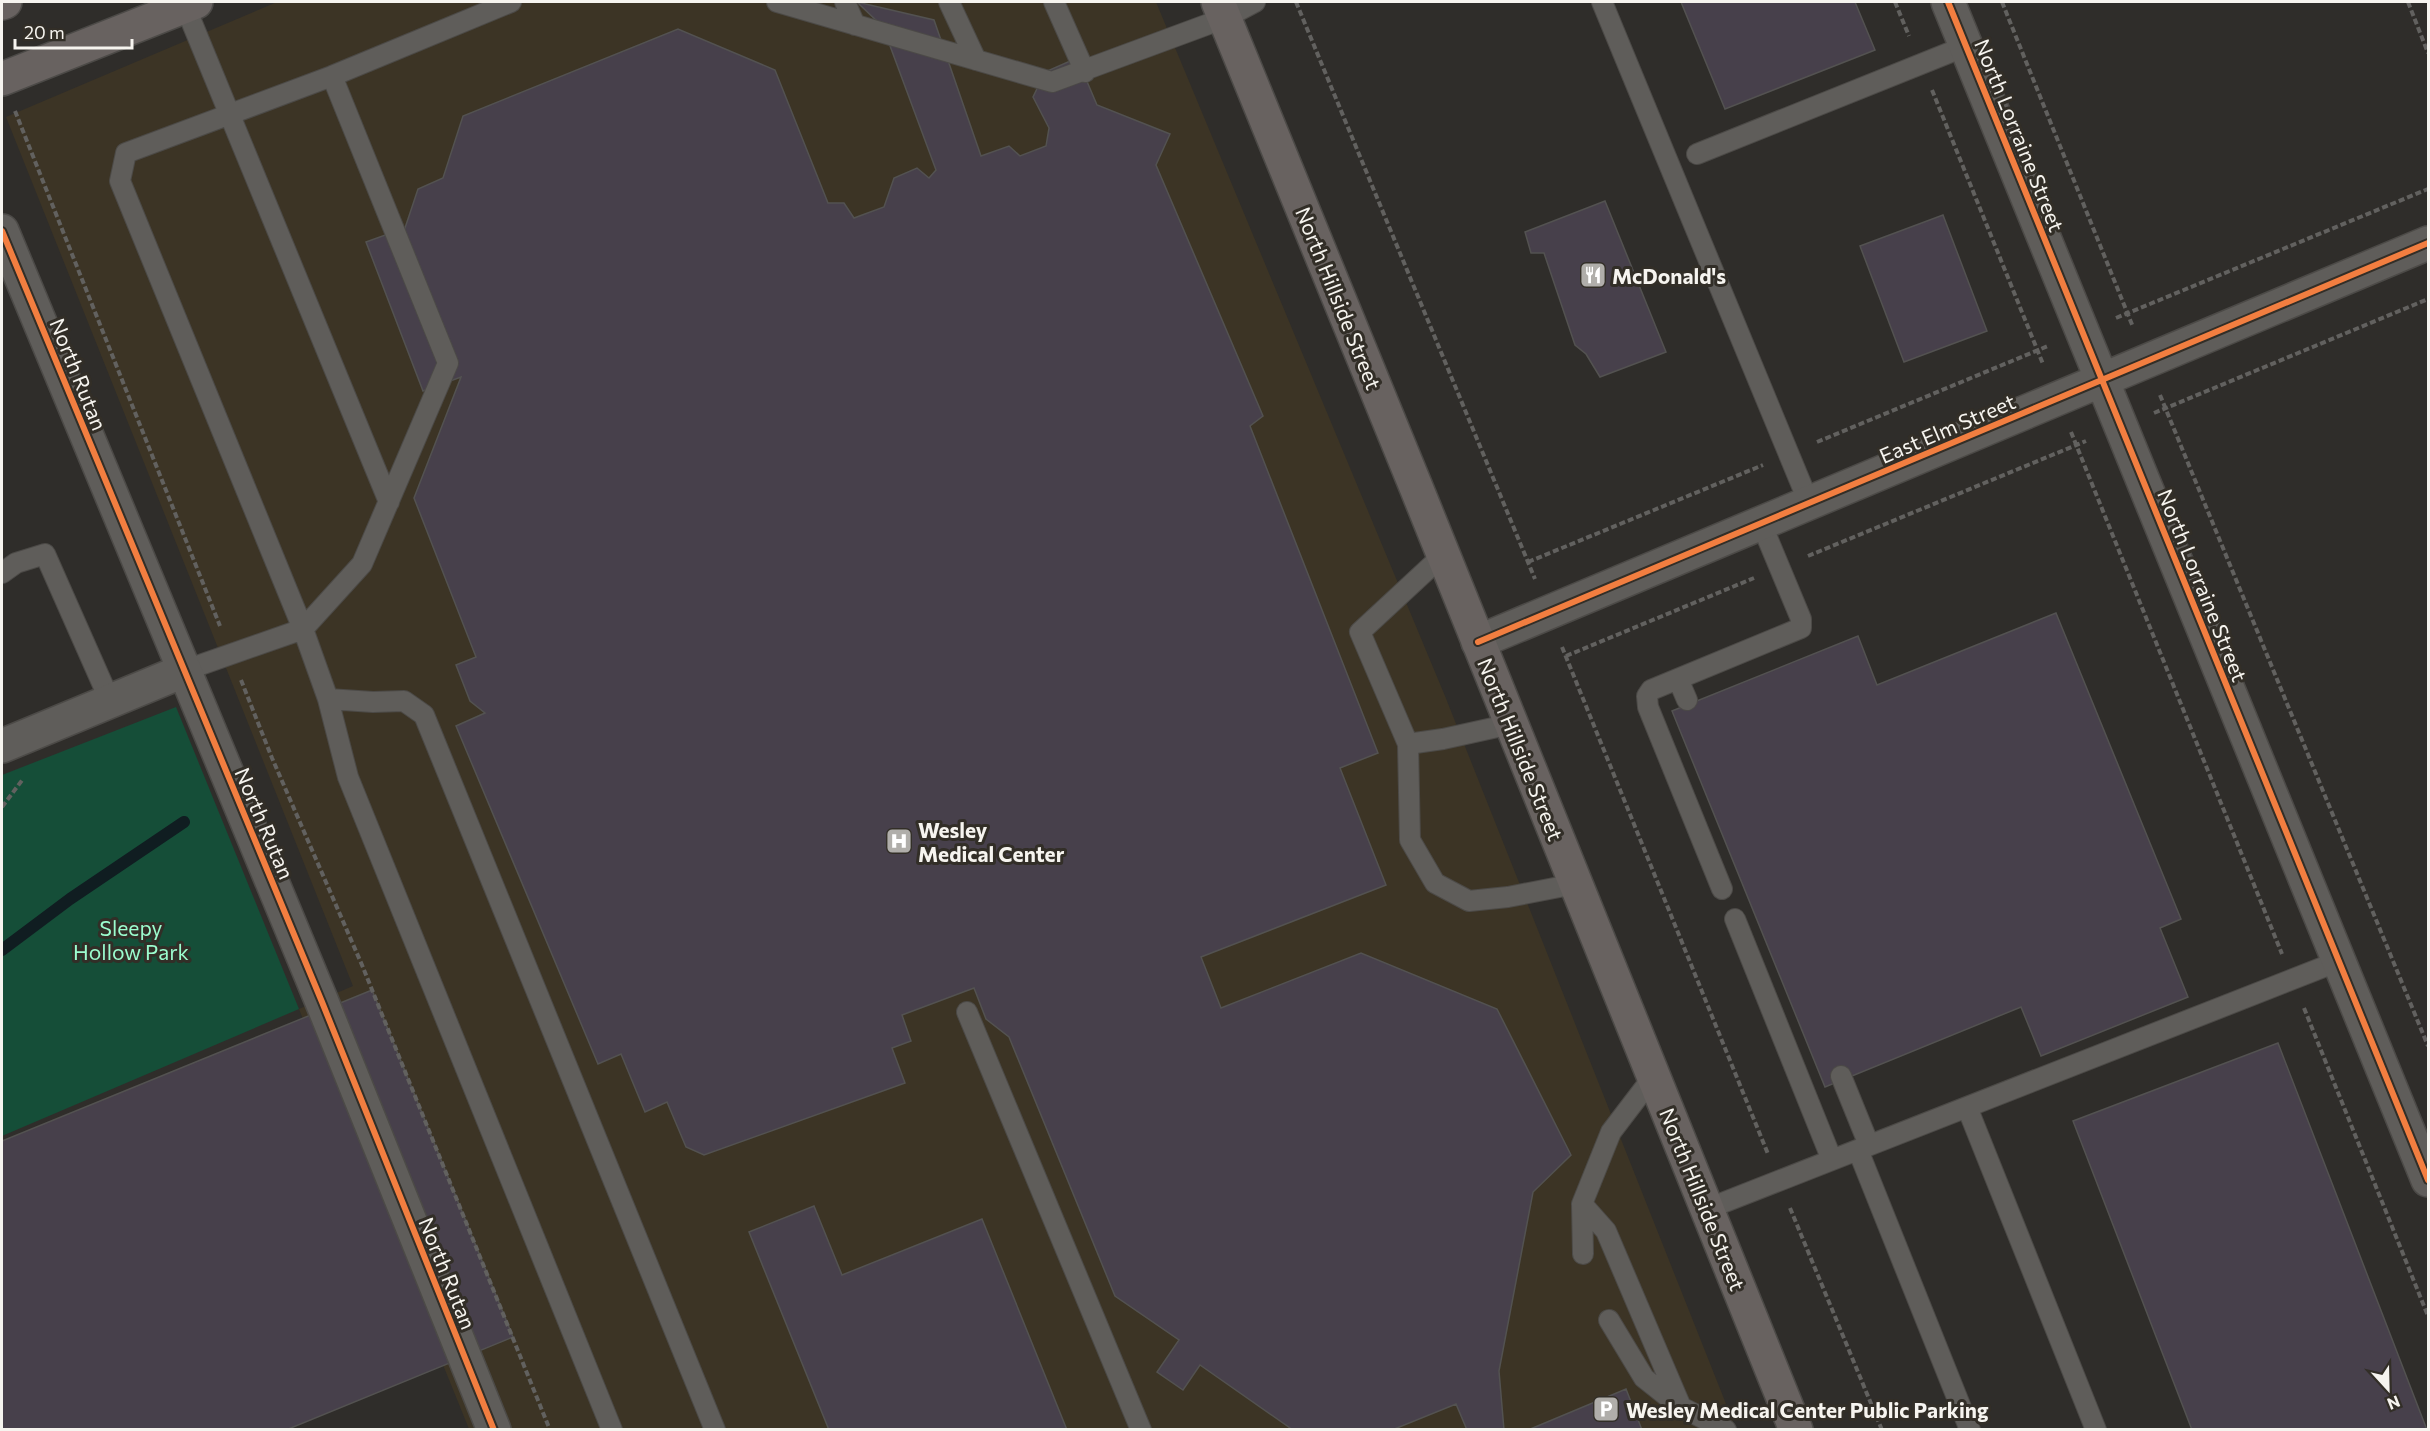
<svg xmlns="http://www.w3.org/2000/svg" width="2430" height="1431" font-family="Commissioner,sans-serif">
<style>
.medical{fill:#3c3425}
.green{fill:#154e38}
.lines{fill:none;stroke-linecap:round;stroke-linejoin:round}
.stream{stroke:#101d21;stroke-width:12}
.building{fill:#47404b;stroke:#535251;stroke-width:1.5}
.service-casing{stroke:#4c4a47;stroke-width:22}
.minor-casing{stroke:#4c4a47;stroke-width:36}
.secondary-casing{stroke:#4c4a47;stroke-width:36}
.path{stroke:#62615f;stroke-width:4;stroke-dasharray:6 3;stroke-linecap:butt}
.service{stroke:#5f5d5a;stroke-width:20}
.minor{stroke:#5f5d5a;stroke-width:33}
.secondary{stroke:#686260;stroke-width:33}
.cycleway-casing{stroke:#322e27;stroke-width:10}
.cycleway{stroke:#f27e40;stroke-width:6}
.labels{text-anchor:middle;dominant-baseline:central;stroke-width:6;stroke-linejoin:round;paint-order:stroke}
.street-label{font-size:21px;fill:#f6f4ef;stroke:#322e27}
.poi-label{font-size:21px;font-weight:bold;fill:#f6f4ef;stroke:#322e27;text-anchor:start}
.park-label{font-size:21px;fill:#9bfcce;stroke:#322e27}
</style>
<rect width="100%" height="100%" fill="#2f2d2a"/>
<path class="medical" d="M277,2H1156L1445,696L1736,1429H469L299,1009L353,986L6,117Z"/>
<path class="green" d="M176,707L299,1009L2,1136V775Z"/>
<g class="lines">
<path class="stream" d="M2,950L70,899L184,822"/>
</g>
<path class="building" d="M857,2L934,20L981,156L1009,146L1020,156L1046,146L1049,128L1033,97L1045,72L1077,58L1097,105L1170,134L1156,165L1263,416L1250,426L1378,753L1340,768L1386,885L1201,957L1221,1008L1361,953L1497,1009L1571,1155L1533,1192L1499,1371L1504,1430H1467L1456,1404L1392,1430H1293L1200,1365L1183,1390L1157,1372L1179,1340L1115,1296L1009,1037L986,1019L974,988L902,1015L911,1041L892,1048L905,1083L704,1155L686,1147L667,1102L645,1112L621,1054L598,1064L456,726L485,713L470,701L456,665L476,657L414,498L461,377L423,391L366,242L405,228L418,189L443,178L463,116L678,29L775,70L828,203H844L854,218L884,207L894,178L917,168L929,178L936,170L883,27Z
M1681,2H1855L1875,50L1725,109Z
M1605,201L1666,352L1600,377L1586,354L1575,345L1544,253H1531L1525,232Z
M1943,215L1987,331L1904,362L1860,246Z
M2056,613L2181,919L2160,928L2188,997L2041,1056L2021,1007L1825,1087L1672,711L1858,636L1877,685Z
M372,990L513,1337L286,1430H2V1141Z
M2278,1043L2427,1430H2192L2073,1121Z
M814,1206L842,1275L982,1219L1067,1430H829L749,1232Z
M1626,1389L1642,1430H1528Z"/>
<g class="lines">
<defs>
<path id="service" d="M777,2L1052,82L1225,18L1255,2
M845,2L855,25
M949,2L976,60
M1054,2L1085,72
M1602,2L1809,503
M185,6L389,502
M332,76L126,153L120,181L303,629L328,699L348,777L612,1430
M1697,154L1966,46
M1443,555L1360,632L1408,744L1443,739L1511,724
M2,573L16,563L45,554L110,701
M183,671L303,629L362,564L448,363L332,76L511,2
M1678,679L1687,700
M328,699L373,702L404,701L424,715L715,1430
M1408,744L1410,840L1435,883L1469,901L1508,897L1575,884
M1722,889L1648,707L1647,696L1651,690L1801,628V619L1761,523
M1735,919L1832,1160
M967,1012L1141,1430
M1841,1076L1869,1145
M1653,1077L1611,1132L1582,1204L1606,1231L1681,1407L1726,1430
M1967,1107L2096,1430
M1858,1150L1970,1430
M1582,1204L1583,1254
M1707,1209L2339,961
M1609,1320L1644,1378L1678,1405"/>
<path id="minor" d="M1948,2L2428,1180
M2,231L322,1002L494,1430
M1478,642L2428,243
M2,746L183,671"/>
<path id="secondary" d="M1218,2L1416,487L1796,1430
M2,3L5,2
M2,79L196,2"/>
</defs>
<use href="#service" class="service-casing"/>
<use href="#minor" class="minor-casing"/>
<use href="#secondary" class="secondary-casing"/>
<path class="path" d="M1296,2L1535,579
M1895,2L1909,36
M2002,2L2133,327
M2408,2L2428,53
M1932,90L2043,364
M15,111L220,626
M2116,318L2428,189
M2160,395L2428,1046
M2154,413L2428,299
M2071,432L2282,954
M1817,442L2048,346
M1808,556L2086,441
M1528,562L1763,465
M1562,647L1768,1154
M1566,656L1754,578
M241,680L272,758L362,965L550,1430
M2,807L23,779
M2304,1008L2428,1316
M1790,1208L1882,1430"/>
<use href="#service" class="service"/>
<use href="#minor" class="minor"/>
<use href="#secondary" class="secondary"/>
<defs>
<path id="cycleway" d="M1948,2L2428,1180
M2,231L322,1002L494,1430
M1478,642L2428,243"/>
</defs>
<use href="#cycleway" class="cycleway-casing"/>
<use href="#cycleway" class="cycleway"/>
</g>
<defs>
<symbol id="restaurant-square" viewBox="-11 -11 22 22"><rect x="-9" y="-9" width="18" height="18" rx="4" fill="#b0aeaa" stroke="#322e27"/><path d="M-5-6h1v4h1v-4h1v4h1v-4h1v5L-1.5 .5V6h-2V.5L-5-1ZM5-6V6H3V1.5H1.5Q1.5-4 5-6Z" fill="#fff"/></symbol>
<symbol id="hospital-square" viewBox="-11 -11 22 22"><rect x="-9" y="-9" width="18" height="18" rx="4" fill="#b0aeaa" stroke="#322e27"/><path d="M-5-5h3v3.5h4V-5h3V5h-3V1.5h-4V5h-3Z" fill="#fff"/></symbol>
<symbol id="parking-square" viewBox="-11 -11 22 22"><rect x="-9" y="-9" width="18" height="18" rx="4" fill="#b0aeaa" stroke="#322e27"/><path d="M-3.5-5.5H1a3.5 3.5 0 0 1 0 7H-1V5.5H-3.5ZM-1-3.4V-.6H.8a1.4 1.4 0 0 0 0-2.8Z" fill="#fff"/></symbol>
</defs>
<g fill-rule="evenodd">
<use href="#restaurant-square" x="1578" y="260" width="30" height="30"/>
<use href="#hospital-square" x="884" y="826" width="30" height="30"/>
<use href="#parking-square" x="1591" y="1394" width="30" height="30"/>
</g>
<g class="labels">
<g class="street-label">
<text transform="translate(2020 135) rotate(68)">North Lorraine Street</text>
<text transform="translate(1339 298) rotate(68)">North Hillside Street</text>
<text transform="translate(79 374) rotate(68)">North Rutan</text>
<text transform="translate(1947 428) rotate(-23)">East Elm Street</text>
<text transform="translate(2203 585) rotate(68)">North Lorraine Street</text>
<text transform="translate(1521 749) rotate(68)">North Hillside Street</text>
<text transform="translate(265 823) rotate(67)">North Rutan</text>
<text transform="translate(1703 1199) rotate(68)">North Hillside Street</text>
<text transform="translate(448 1273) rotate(68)">North Rutan</text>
</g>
<g class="poi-label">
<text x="1612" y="275">McDonald's</text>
<text x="918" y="829">Wesley<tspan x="918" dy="24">Medical Center</tspan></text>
<text x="1626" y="1409">Wesley Medical Center Public Parking</text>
</g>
<g class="park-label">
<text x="131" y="927">Sleepy<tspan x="131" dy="24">Hollow Park</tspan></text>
</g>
</g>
<rect width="2430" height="1431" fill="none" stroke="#f6f4ef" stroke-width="6"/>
<g transform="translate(2388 1389) rotate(158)" stroke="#322e27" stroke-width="4.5" paint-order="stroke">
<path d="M0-4.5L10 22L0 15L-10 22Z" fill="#f6f4ef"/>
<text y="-9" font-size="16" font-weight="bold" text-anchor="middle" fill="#f6f4ef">N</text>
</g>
<path d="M15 39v9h117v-9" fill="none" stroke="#f6f4ef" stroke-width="3"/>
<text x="24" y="39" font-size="18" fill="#f6f4ef" stroke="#322e27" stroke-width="4.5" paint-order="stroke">20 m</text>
</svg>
